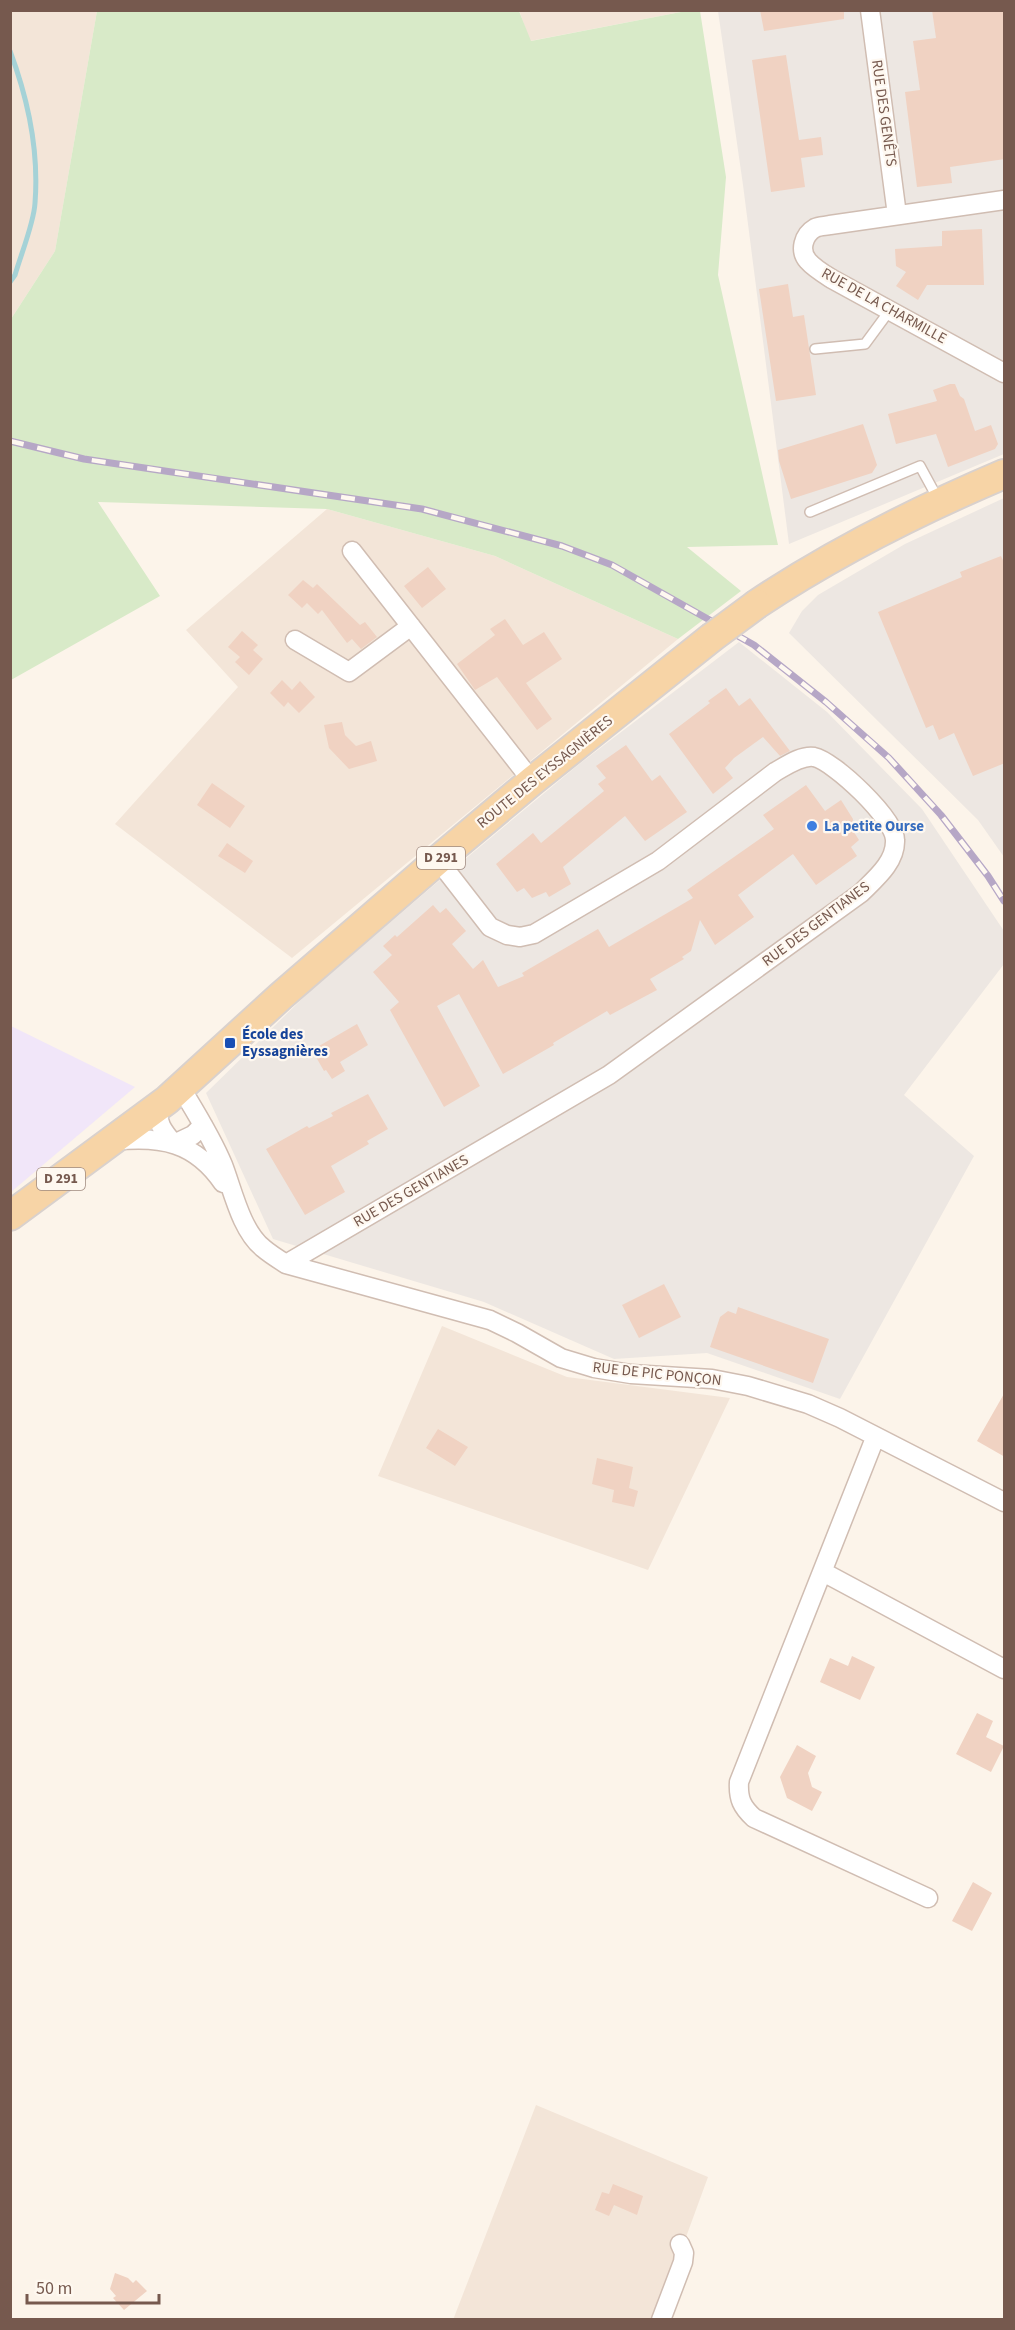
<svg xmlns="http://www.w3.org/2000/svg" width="1015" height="2330" font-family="'Source Sans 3',sans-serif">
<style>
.residential{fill:#f3e5d8}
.industrial{fill:#ede7e2}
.education{fill:#f1e6f9}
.green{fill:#d8eac8}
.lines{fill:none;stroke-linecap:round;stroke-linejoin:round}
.stream{stroke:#a5d2d7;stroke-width:5}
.building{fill:#f0d2c2}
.lane-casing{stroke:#d0bdb2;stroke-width:12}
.street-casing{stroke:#d0bdb2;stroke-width:21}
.primary-casing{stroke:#d9d1cd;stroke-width:32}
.lane{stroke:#fff;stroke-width:9}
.street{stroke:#fff;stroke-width:18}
.primary{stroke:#f7d4a6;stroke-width:28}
.rail-casing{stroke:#b6a7c6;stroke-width:7}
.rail{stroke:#fef8f0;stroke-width:4.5;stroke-dasharray:14;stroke-linecap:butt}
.primary-bridge-casing{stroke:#d9d1cd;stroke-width:32;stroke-linecap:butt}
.primary-bridge{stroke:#f7d4a6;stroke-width:28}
.shop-dot{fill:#3f7fe0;stroke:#fef8f0;stroke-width:2}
.transit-dot{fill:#1a4fb4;stroke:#fef8f0;stroke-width:2}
.labels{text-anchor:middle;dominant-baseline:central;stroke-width:4.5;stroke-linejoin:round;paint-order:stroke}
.shield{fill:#fef8f0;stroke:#9f897f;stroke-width:1.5}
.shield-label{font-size:14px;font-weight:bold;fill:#76594e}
.street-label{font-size:15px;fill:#76594e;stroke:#fef8f0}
.shop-label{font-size:15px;font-weight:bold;fill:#366cbe;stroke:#fef8f0;text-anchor:start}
.transit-label{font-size:15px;font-weight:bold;fill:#164399;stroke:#fef8f0;text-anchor:start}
</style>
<rect width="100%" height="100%" fill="#fcf4ea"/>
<path class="residential" d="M519,10L686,11L530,41Z
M11,11H97L55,251L11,319Z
M327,509L495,556L678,639L292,958L115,824L238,687L186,630Z
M442,1326L567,1377L730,1398L648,1570L378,1476Z
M536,2105L708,2177L656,2319L453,2320Z"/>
<path class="industrial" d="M718,11H1004V454L789,544L743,185Z
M1004,498V857L978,820L789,633L802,611L818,595L905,544Z
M739,642L827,712L922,809L1004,931V964L904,1095L974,1156L840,1399L707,1353L614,1359L484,1302L273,1239L206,1093L310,991L434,885L578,765Z"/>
<path class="education" d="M11,1026L135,1087L11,1192H10Z"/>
<path class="green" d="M97,11H519L531,41L686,11H700L726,177L718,275L778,545L687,547L741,591L678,639L495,556L327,509L98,502L160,596L11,680V319L55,251Z"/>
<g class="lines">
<path class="stream" d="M10,51C28,99 39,152 35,203C34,223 21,254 15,275L10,282"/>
</g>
<path class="building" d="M760,10H844V19L764,31Z
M932,10H1005V159L950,167L952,183L917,187L905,92L920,90L913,41L936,38Z
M786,55L799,140L821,137L823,155L801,158L805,187L771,192L752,60Z
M982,229L984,285H927L918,300L896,286L906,272L896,266L895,249L942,246V231Z
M788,284L793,317L804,315L816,395L776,401L759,289Z
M950,384H955L960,396L964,399L975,431L991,425L998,444L995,449L948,467L936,434L896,444L888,414L937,401L933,390Z
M863,424L877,465L872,473L791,499L779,461L778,450Z
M1001,556L1005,565V763L973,776L954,733L939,740L933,725L926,728L878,612L962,577L960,572Z
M428,567L446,589L422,608L404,586Z
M303,580L313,588L317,584L360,625L365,622L377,637L361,649L352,639L347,643L322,610L318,614L307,603L302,608L288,595Z
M505,619L523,645L544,632L562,659L526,683L552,719L537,730L497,677L475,690L457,664L495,635L490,629Z
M242,631L258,645L253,650L263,659L249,675L235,662L240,657L228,647Z
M282,680L292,690L300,681L315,697L299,713L288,702L284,707L270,693Z
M726,688L739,706L750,698L790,751L780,756L763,737L734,758L725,768L733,778L713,794L669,734L710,703L708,701Z
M342,722L345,735L356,746L371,741L377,761L349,769L329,748L324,725Z
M626,745L652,781L660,775L687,812L645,841L625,816L563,867L571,884L549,897L546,892L532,898L524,888L517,892L496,864L533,833L541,843L604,791L598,784L606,778L596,766Z
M212,783L245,806L230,828L197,805Z
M806,785L825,811L841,800L853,819L852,829L859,840L851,847L857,856L816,885L793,854L738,895L754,917L715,945L700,920L691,951L682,957L684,959L650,979L657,990L610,1015L607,1011L553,1043L554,1045L503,1074L459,994L437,1006L480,1086L444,1107L390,1010L399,1002L373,972L392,955L383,946L395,935L397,937L433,905L440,913L446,908L466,931L452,944L473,969L483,960L498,987L524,976L522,973L598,929L609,947L693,898L687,890L774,829L763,815Z
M227,843L253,861L245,873L218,856Z
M357,1024L368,1045L340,1062L345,1071L332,1079L326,1070L324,1071L312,1050Z
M368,1094L388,1129L367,1141L369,1144L331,1166L345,1192L305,1215L266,1149L307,1126L309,1128L333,1116L331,1113Z
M664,1284L681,1317L639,1338L622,1305Z
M738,1307L829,1339L813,1383L710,1347L720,1317L728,1311L736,1314Z
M1005,1392V1457L977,1441Z
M438,1429L468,1447L455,1466L426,1448Z
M597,1458L633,1467L629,1488L638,1491L634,1507L612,1502L614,1490L592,1484Z
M852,1656L875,1667L860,1700L820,1682L830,1658L848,1666Z
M977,1713L993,1721L986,1737L1004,1746L991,1772L956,1754Z
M797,1745L816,1756L808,1773L812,1787L822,1792L812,1811L787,1798L780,1777Z
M973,1882L992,1893L972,1931L952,1921Z
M613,2184L643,2196L637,2215L614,2205L609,2216L595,2210L602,2192L609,2194Z
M115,2273L128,2278L133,2283L136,2280L147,2291L124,2310L113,2298L116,2296L110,2289Z"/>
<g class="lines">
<defs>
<path id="lane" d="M815,349L865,344L890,310
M810,512L920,466L938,499"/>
<path id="street" d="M870,10L897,215
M1004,200L830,225C826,226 819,226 815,228C803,235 799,251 808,261C814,268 824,274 832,279L1004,373
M352,551L532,781
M295,640L349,672L411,626
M181,1088C196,1113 212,1138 223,1165C233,1191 241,1230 263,1248C270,1254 278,1259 286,1264L490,1320L517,1333L561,1358L594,1368L631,1374L712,1379L748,1386L808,1404L840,1418L1004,1502
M159,1106C156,1123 163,1131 174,1144L193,1135L203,1125
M114,1141C161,1136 195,1142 223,1183
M286,1264L609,1075L861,893C875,879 896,862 895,840C895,819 834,761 814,757C801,755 786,766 775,772L658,861L534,934L520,937L507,935L490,927L438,860
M875,1438L739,1782C738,1799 742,1807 754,1818L928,1898
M823,1572L1004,1669
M661,2320L683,2262L684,2253L680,2244"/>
<path id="primary" d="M757,604C835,552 917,511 1004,474
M10,1216L167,1100L281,996L438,860L532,781L711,638"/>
</defs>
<use href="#lane" class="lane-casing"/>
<use href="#street" class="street-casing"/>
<use href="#primary" class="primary-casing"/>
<use href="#lane" class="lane"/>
<use href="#street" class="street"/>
<use href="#primary" class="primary"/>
<defs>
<path id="rail" d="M10,441L84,459L422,509L562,546L612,565L754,645L826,702L889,758L941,815L988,876L1004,901"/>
</defs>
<use href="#rail" class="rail-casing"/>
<use href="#rail" class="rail"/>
<defs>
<path id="primary-bridge" d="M711,638L757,604"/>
</defs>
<use href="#primary-bridge" class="primary-bridge-casing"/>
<use href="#primary-bridge" class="primary-bridge"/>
</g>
<circle class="shop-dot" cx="812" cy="826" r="6"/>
<rect class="transit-dot" x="224" y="1037" width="12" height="12" rx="3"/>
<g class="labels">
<g class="shield">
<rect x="417" y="847" width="48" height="22" rx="4.5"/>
<rect x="37" y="1168" width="48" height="22" rx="4.5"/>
</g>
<g class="shield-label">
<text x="441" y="858">D 291</text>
<text x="61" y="1179">D 291</text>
</g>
<g class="street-label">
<text transform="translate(884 113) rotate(82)">RUE DES GENÊTS</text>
<text transform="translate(884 306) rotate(29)">RUE DE LA CHARMILLE</text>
<text transform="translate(545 772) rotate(-39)">ROUTE DES EYSSAGNIÈRES</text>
<text transform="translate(816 924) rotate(-37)">RUE DES GENTIANES</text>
<text transform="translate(411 1191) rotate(-30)">RUE DES GENTIANES</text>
<text transform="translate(657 1374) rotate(6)">RUE DE PIC PONÇON</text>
</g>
<g class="shop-label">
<text x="824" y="826">La petite Ourse</text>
</g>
<g class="transit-label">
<text x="242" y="1034">École des<tspan x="242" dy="17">Eyssagnières</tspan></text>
</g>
</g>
<rect width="1015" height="2330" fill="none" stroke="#76594e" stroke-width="24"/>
<path d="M27 2294v9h132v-9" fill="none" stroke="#76594e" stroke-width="3"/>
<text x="36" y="2294" font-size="18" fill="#76594e" stroke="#fef8f0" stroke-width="4.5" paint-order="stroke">50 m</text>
</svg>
